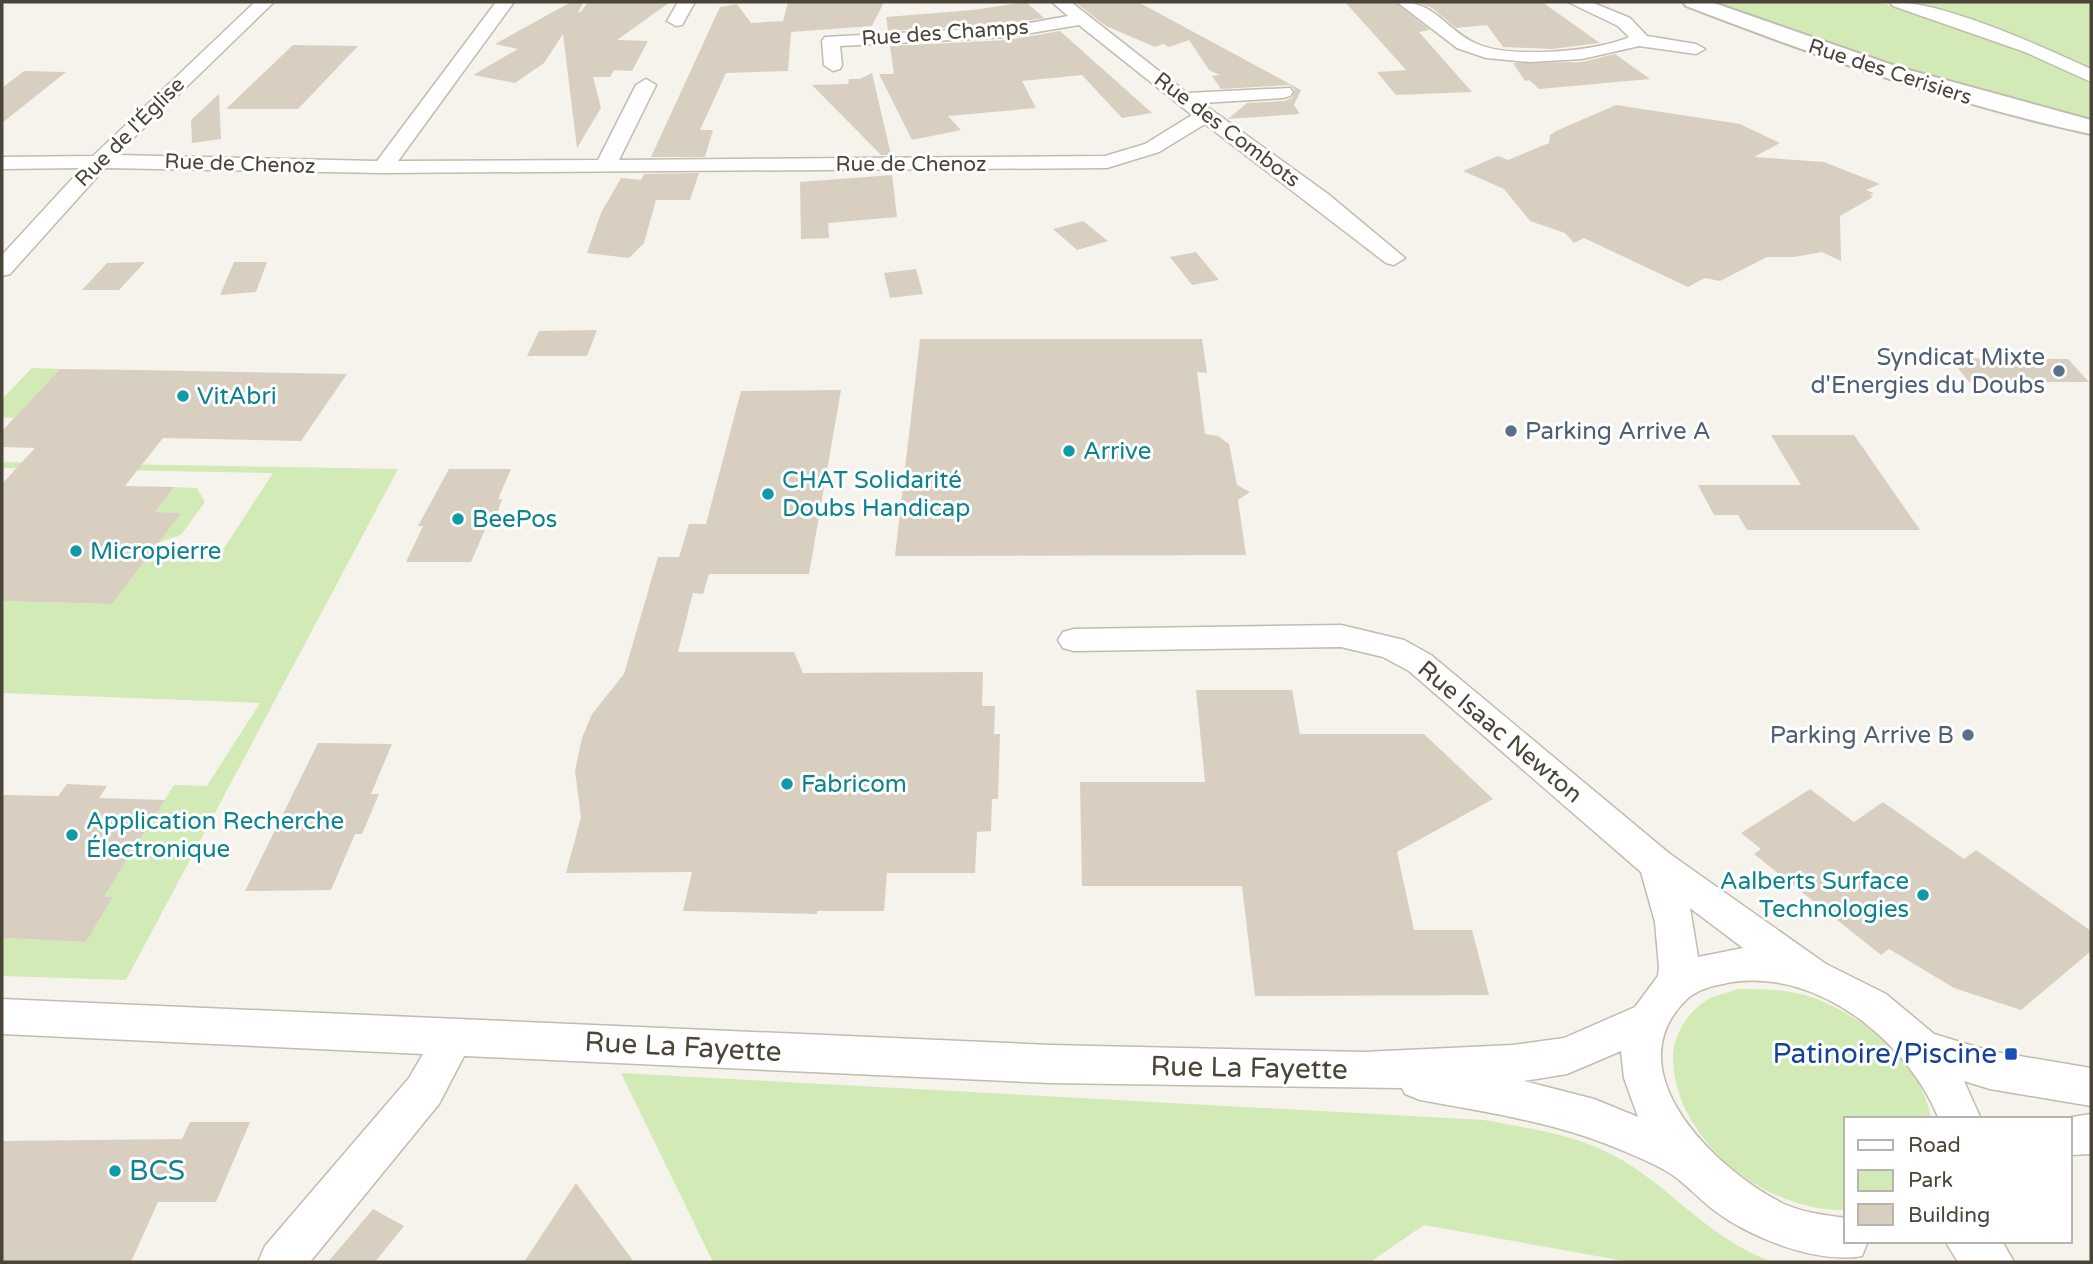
<svg xmlns="http://www.w3.org/2000/svg" width="2093" height="1264" font-family="'Varela Round',sans-serif">
<style>
.green{fill:#d2eab5}
.building{fill:#d8cfc1}
.lines{fill:none;stroke-linecap:round;stroke-linejoin:round}
.minor-casing{stroke:#c2bbae;stroke-width:3}
.tertiary-casing{stroke:#c2bbae;stroke-width:4}
.minor{fill:#fff;fill-rule:evenodd}
.tertiary{fill:#fff;fill-rule:evenodd}
.service-dot{fill:#5c6f8a;stroke:#fff;stroke-width:2.5}
.culture-dot{fill:#0f9aa8;stroke:#fff;stroke-width:2.5}
.transit-dot{fill:#1a4fb4;stroke:#fff;stroke-width:2.5}
.labels{text-anchor:middle;dominant-baseline:central;stroke-width:6;stroke-linejoin:round;paint-order:stroke}
.far-street-label{font-size:21px;fill:#4b4439;stroke:#fff}
.service-label{font-size:24px;fill:#4e5e75;stroke:#fff;text-anchor:end}
.culture-label{font-size:24px;fill:#0d838f;stroke:#fff;text-anchor:start}
.street-label{font-size:24px;fill:#4b4439;stroke:#fff}
.near-street-label{font-size:28px;fill:#4b4439;stroke:#fff}
.near-transit-label{font-size:28px;fill:#164399;stroke:#fff;text-anchor:end}
.near-culture-label{font-size:28px;fill:#0d838f;stroke:#fff;text-anchor:start}
</style>
<rect width="100%" height="100%" fill="#f6f3ec"/>
<path class="green" d="M1714,2H1878C1952,19 2025,49 2091,84V119L1905,70Z
M1917,2H2091V69L1993,26Z
M32,368L60,369L14,418L2,417V399Z
M2,462L398,469L126,980L2,976V938L86,942L113,897L88,895L102,873L118,874L174,785L207,786L260,703L2,693V601L112,604L145,560L215,562L273,473L2,468Z
M174,487L197,488L205,502L181,535L157,543L180,513L155,512Z
M1737,989C1762,989 1787,989 1811,997C1862,1015 1923,1063 1931,1119H1846V1210C1767,1213 1674,1140 1673,1058C1673,1036 1687,1012 1707,1000C1715,995 1728,993 1737,989Z
M621,1073L1484,1120C1527,1128 1573,1134 1613,1155C1669,1184 1707,1239 1773,1262H1630L1424,1225L1370,1262H713Z"/>
<path class="building" d="M571,2H584L578,12H581L588,2H670L617,40L648,41L632,71L614,70L610,77H593L601,108L577,148L563,34L544,63L515,83L473,75L518,49L495,44Z
M788,2H884L872,26L791,32L788,71L726,73L700,130H713L705,157H651L720,7L737,4L751,23L783,21Z
M1026,2L1044,18L1007,24L888,31L886,17L973,10Z
M1075,2H1138L1301,90L1294,105L1300,114L1228,119L1247,103L1284,101L1292,98L1295,90L1290,85L1221,89L1212,76L1220,75L1209,70L1189,40L1169,47L1163,44L1155,47L1106,26Z
M1345,2H1395L1430,30L1419,32L1472,92L1396,95L1377,72L1406,70Z
M1417,2H1542L1600,43L1552,49L1503,47L1487,25L1456,28L1432,8Z
M1060,31L1152,113L1122,118L1082,75L1022,81L1036,108L948,116L961,130L912,140L879,74H894L890,46L1007,40Z
M293,45L358,46L298,109H226Z
M1615,54L1650,79L1539,89L1529,80L1525,81L1513,63L1582,62Z
M24,71L66,72L2,123V88Z
M872,73L891,155H881L812,85L848,84L849,79H860Z
M219,94L221,139L192,143L191,120Z
M1616,105L1740,124L1780,143L1754,157L1824,162L1880,184L1866,190L1874,193L1870,195L1873,197L1840,216L1841,261L1822,252L1794,257H1767L1720,281L1705,278L1688,287L1584,238L1574,243L1565,233L1530,221L1504,189L1463,171L1498,156L1508,160L1549,143L1550,135L1556,131Z
M699,173L690,200H656L644,243L629,258L587,253L601,213L621,178L641,180L644,174Z
M892,175L897,217L828,223L829,238L801,239L800,182Z
M1083,221L1108,241L1077,250L1053,229Z
M1196,252L1219,280L1192,285L1170,257Z
M145,262L119,290H82L107,263Z
M234,262H267L256,292L220,295Z
M916,269L923,294L890,298L884,273Z
M597,330L587,356H527L539,331Z
M920,339H1202L1207,373L1197,372L1205,434L1218,436L1229,444L1237,485L1250,492L1238,500L1246,555L895,556Z
M1950,358L2068,359L2089,382H1969Z
M60,369L138,370L347,374L301,441L163,438L125,486L174,487L155,512L181,513L112,604L2,601V484L35,448L2,447V431Z
M841,390L809,574H709L703,594L693,593L678,652H794L803,673L983,672L982,706H995L994,734H1000L998,799H992L991,831L977,832L975,873H887L884,911H817V914L683,911L692,872L566,873L581,817L575,771L582,738L592,714L624,674L658,557H679L689,524H706L741,391Z
M1771,435H1854L1920,530H1747L1738,515H1714L1698,485H1801Z
M449,469H511L498,499H502L493,526L487,525L471,562H406L423,526H418Z
M1196,690H1292L1300,734H1424L1493,799L1397,852L1414,930H1472L1489,995L1255,996L1242,886H1082L1080,782H1205Z
M318,743L392,744L371,794H379L362,834H355L331,890L245,891Z
M67,784L107,786L99,798L165,800L104,896L113,897L86,942L2,938V795L58,796Z
M1810,789L1854,822L1883,802L1964,859L1976,850L2091,931V951L2021,1010L1954,988L1889,949L1881,955L1754,854L1761,849L1741,833Z
M190,1122H250L216,1202H158L131,1262H2V1141L182,1139Z
M576,1183L634,1262H524Z
M373,1209L404,1226L375,1262H328Z"/>
<g class="lines">
<defs>
<path id="minor" d="M255,2H274L116,155L377,161L496,2H514L398,161L598,160L636,85L646,79L656,85L619,160L1105,156L1145,144L1192,115L1079,25L1007,37L840,46L842,65L840,69L833,71L824,65L822,41L825,37L1007,27L1068,16L1052,2H1071L1187,93L1290,88L1293,92L1290,96L1283,98L1202,103L1328,194L1405,258L1394,265L1386,263L1205,124L1159,152L1107,168L383,173L105,168L10,274L2,276V255L82,168L2,169V157L93,156Z
M678,2H695L682,25L676,26L667,21Z
M1397,2C1434,0 1445,29 1475,43C1508,59 1596,52 1629,37L1618,26L1568,2H1591L1630,18L1647,36L1696,44L1705,49L1696,54L1639,46L1582,59L1530,62L1486,58L1457,48Z
M1890,2C1941,0 2043,47 2091,69V82L2025,52L1893,6Z
M1341,625L1404,640L1431,655L1670,854L1826,964L1886,994L1934,1034L1990,1051L2091,1068V1106L1990,1089L1964,1081L1981,1119H1939C1908,1042 1819,969 1732,982C1717,985 1699,988 1687,999C1611,1072 1719,1172 1784,1204C1804,1213 1825,1215 1846,1218V1241H1868L1862,1256C1817,1264 1751,1238 1715,1211C1700,1200 1688,1186 1674,1176C1658,1164 1608,1144 1587,1137C1533,1119 1476,1110 1420,1100L1405,1094L1402,1088L1050,1083L464,1056L439,1104L310,1262H258L265,1246L409,1078L423,1054L2,1034V999L1050,1045L1364,1052L1513,1045L1564,1038L1635,1007L1658,976L1659,967L1655,922L1641,872L1409,671L1383,657L1341,647L1074,651L1063,648L1058,640L1063,632L1074,629ZM1690,908L1743,948L1698,957ZM1621,1051L1624,1078L1638,1117L1594,1099L1524,1081L1567,1074Z
M2091,1114V1154L2070,1155V1119H2060Z
M1945,1241H2002L2014,1262H1958Z"/>
<path id="tertiary" d="M1683,2H1711L1898,67L2091,120V134C1953,104 1818,57 1686,6Z"/>
</defs>
<use href="#minor" class="minor-casing"/>
<use href="#tertiary" class="tertiary-casing"/>
<use href="#minor" class="minor"/>
<use href="#tertiary" class="tertiary"/>
</g>
<g class="service-dot">
<circle cx="2059" cy="371" r="7"/>
<circle cx="1511" cy="431" r="7"/>
<circle cx="1968" cy="735" r="7"/>
</g>
<g class="culture-dot">
<circle cx="183" cy="396" r="7"/>
<circle cx="1069" cy="451" r="7"/>
<circle cx="768" cy="494" r="7"/>
<circle cx="458" cy="519" r="7"/>
<circle cx="76" cy="551" r="7"/>
<circle cx="787" cy="784" r="7"/>
<circle cx="72" cy="835" r="7"/>
<circle cx="1923" cy="895" r="7"/>
<circle cx="115" cy="1171" r="7"/>
</g>
<rect class="transit-dot" x="2004" y="1047" width="14" height="14" rx="3.5"/>
<g class="labels">
<g class="far-street-label">
<text transform="translate(945 33) rotate(-4)">Rue des Champs</text>
<text transform="translate(1890 72) rotate(18)">Rue des Cerisiers</text>
<text transform="translate(1227 130) rotate(37)">Rue des Combots</text>
<text transform="translate(130 132) rotate(-45)">Rue de l'Église</text>
<text transform="translate(240 164) rotate(2)">Rue de Chenoz</text>
<text x="911" y="164">Rue de Chenoz</text>
</g>
<g class="service-label">
<text x="2045" y="357">Syndicat Mixte<tspan x="2045" dy="28">d'Energies du Doubs</tspan></text>
<text x="1525" y="431" text-anchor="start">Parking Arrive A</text>
<text x="1954" y="735">Parking Arrive B</text>
</g>
<g class="culture-label">
<text x="197" y="396">VitAbri</text>
<text x="1083" y="451">Arrive</text>
<text x="782" y="480">CHAT Solidarité<tspan x="782" dy="28">Doubs Handicap</tspan></text>
<text x="472" y="519">BeePos</text>
<text x="90" y="551">Micropierre</text>
<text x="801" y="784">Fabricom</text>
<text x="86" y="821">Application Recherche<tspan x="86" dy="28">Électronique</tspan></text>
<text x="1909" y="881" text-anchor="end">Aalberts Surface<tspan x="1909" dy="28">Technologies</tspan></text>
</g>
<g class="street-label">
<text transform="translate(1500 732) rotate(40)">Rue Isaac Newton</text>
</g>
<g class="near-street-label">
<text transform="translate(683 1047) rotate(3)">Rue La Fayette</text>
<text transform="translate(1249 1068) rotate(1)">Rue La Fayette</text>
</g>
<g class="near-transit-label">
<text x="1997" y="1054">Patinoire/Piscine</text>
</g>
<g class="near-culture-label">
<text x="129" y="1171">BCS</text>
</g>
</g>
<rect width="2093" height="1264" fill="none" stroke="#4b4439" stroke-width="7"/>
<rect x="1844" y="1117" width="228" height="126" fill="#ffffff" stroke="#b7b4b0" stroke-width="2"/>
<rect x="1858" y="1140" width="35" height="10" fill="#ffffff" stroke="#b7b4b0" stroke-width="2"/>
<text x="1908" y="1152" font-size="21" fill="#4b4439">Road</text>
<rect x="1858" y="1170" width="35" height="21" fill="#d2eab5" stroke="#b7b4b0" stroke-width="2"/>
<text x="1908" y="1187" font-size="21" fill="#4b4439">Park</text>
<rect x="1858" y="1204" width="35" height="21" fill="#d8cfc1" stroke="#b7b4b0" stroke-width="2"/>
<text x="1908" y="1222" font-size="21" fill="#4b4439">Building</text>
</svg>
